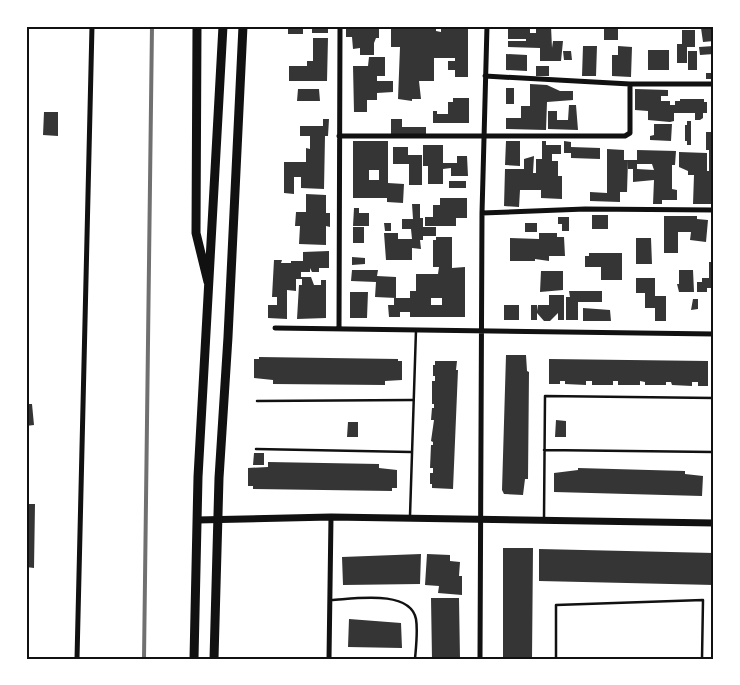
<svg xmlns="http://www.w3.org/2000/svg" width="740" height="685" font-family="'Noto Sans',sans-serif">
<style>
.building{fill:#353535;fill-rule:evenodd}
.lines{fill:none;stroke-linecap:round;stroke-linejoin:round}
.service{stroke:#111;stroke-width:2.5}
.minor{stroke:#111;stroke-width:5}
.tertiary{stroke:#111;stroke-width:7}
.trunk{stroke:#111;stroke-width:9}
.rail{stroke:#707070;stroke-width:4}
.neatline{fill:none;stroke:#111;stroke-width:2}
</style>
<rect width="100%" height="100%" fill="#fff"/>
<path class="building" d="M288,26H303V34H288Z
M312,26H328V33H312Z
M441,26H468V77H455V70H448V61H455V58H434V81H419L421,99H412V101L398,99L400,47H391V27H436V31L441,32Z
M508,26H530V33H536V26H551L552,48L553,41H563L561,61H540V48L508,47V41H526V39H508Z
M604,26H618V40H604Z
M346,27H379V38H376L374,43V55H360V48L353,49L352,37H346Z
M714,27V41L703,42L701,28Z
M682,30H695V47H687V63H677V44H682Z
M313,38H328L327,81H289V66H307V61H313Z
M583,46H597L596,76H582Z
M618,46L632,47L631,77L612,76V55H618Z
M714,46V54L700,55L699,47Z
M648,50H669V70H648Z
M563,51H571L572,60H564Z
M688,51H697V70H688Z
M506,54L527,55V71L506,70Z
M369,57H385V76H377V81H393V92L377,93V100H367V112H354L353,66H368Z
M536,66H549V76H536Z
M706,73H714V79H706Z
M530,84L547,85L560,91H573V100L547,102L546,130L506,129V118H521V106H530Z
M506,88H514V104H506Z
M298,89H319L320,101H297Z
M635,89L668,90V96H661V101H670V105H675V101H680V99H704V102H707V113H703V118L700,120H695V113H674V121L670,122L648,120V111L635,110Z
M453,98H469V123H433V111H437V114H448V102H453Z
M569,105H576L578,130L548,129V111H557V120H568Z
M44,112H58V136L43,135Z
M323,119H329L328,136H325L324,189L301,188V177H294V194L284,193V162H306V148L310,149V136H300V126H323Z
M391,119H402V127H426V134H391Z
M687,121H691V145H687V141H685V125H687Z
M654,124H672L671,141L650,140V136L654,135Z
M706,132H714V204H693L694,175H688V171L679,167V152L707,153V171H709V150H706Z
M353,141H388V183L404,184L403,203L387,202V198H353ZM369,170H379V180H369Z
M506,141H520V166L505,165Z
M542,141H546V145H561V154H552V161H558V176H562V199L541,198V190H520L519,207L504,206L505,169H524V159L534,156L533,173H536V159H542Z
M564,141L571,142V147L600,148V159L571,158V153H564Z
M423,145H443V163H457V156H467L468,176H451V168L443,169V184H428V166H423Z
M393,147H408V155H422V185H409V164H393Z
M607,149L624,150V160H628L627,192H620V202L590,201V192L607,193Z
M637,150L676,151L675,165H672V189L677,190V200H662V204H653L654,180L633,182V169H628V160H637ZM637,164H652L654,170L637,169Z
M449,181H466V188H449Z
M306,194L326,195V213H330V227L326,226V245L299,244L300,226H295L296,212H306Z
M440,198H467V218H456V226H425V217H433V205H440Z
M412,204H420V218H423V227H436V236H423V240H420L421,249L412,248V260H386L384,233H398V239H412L411,229H402V219H413Z
M354,208H359V213H369V226H353Z
M592,215H608V229H592Z
M664,216H697V219L708,220L706,242L690,240L691,232H678V253H664Z
M558,217H569V231H562V224H558Z
M711,217H714V226H711Z
M384,223H391V231H385Z
M525,223H537V232H525Z
M353,227H364V243H353Z
M539,233H557V237H564L565,256H549V261L535,259V261H510V238L539,239Z
M436,237H452V268L465,267V317H410V312H400V317H389L388,305H394V298H410V291H416V274H438L439,267H433V240H436ZM431,298H442V305H431Z
M636,238H651L652,264H636Z
M329,251V268H319V272H312L310,268V272H301V277H311L314,285H321V280H326V318L297,319L299,285H302V279H296V291L287,290V319L268,318V305H277V297H272L274,260H282L281,263H291V261H303V252Z
M589,253H622V280H601V267H585V256H589Z
M352,257L365,258V264L352,265Z
M709,262H714V288H707V292H697V282H702V278H709Z
M352,270H378L377,276L396,277V298L375,297L376,282L351,281Z
M679,270H693L694,292H679L677,284H679Z
M541,271H563V290L540,292Z
M636,278H655V296H666V321H655V308H645V293H636Z
M569,291H602V302H578V320H566V297H570Z
M350,292H368L367,318H350Z
M549,295H564V320H558V313L550,321H544L537,313V320H531V305H537V311L538,305H549Z
M693,299H698V309L691,310Z
M504,305H519V320H504Z
M583,308L610,310L611,321H583Z
M506,355H526L527,371L529,372L528,479H525L523,495L504,494L502,490Z
M259,357L398,359V361H402V380L385,381V385L273,384V380L254,378V359H259Z
M549,359L708,361V386H698V382H692V386L672,385L671,382H666V385H645V382L640,381V385H618V381H613V385H592V381H586V385L565,384V381H560V384H549Z
M435,361H457L456,370H458L453,489L432,488V484H430V473H433V468H430L431,445H433V442L431,441L434,420H431L432,408H434V404H432V381H435V376H433V365H435Z
M26,404H32L34,425L26,426Z
M556,420L566,421V437H555Z
M348,422H358V437H347Z
M254,453H264V465H253Z
M268,462L379,464V468L397,470V488H392V491L253,489V486H248V468L268,467Z
M578,468L685,471V474L703,476L702,496L554,492V473L578,470Z
M26,504H35L34,568L26,567Z
M503,548H533L532,659H503Z
M539,549L714,553V585L539,581Z
M421,554L420,584L343,585L342,557Z
M427,554L450,555V561L460,562L459,576H462V595L438,593L439,586L425,585Z
M431,598H459L460,659H432Z
M349,619L401,623L402,648L348,647Z"/>
<g class="lines">
<path class="service" d="M257,401L412,400
M256,449L411,452
M544,450L713,452
M713,495L714,397
M410,516L416,330
M544,519L545,396L714,398
M331,600C353,599 410,589 416,619C418,631 416,647 415,659
M556,659V605L703,600L702,659"/>
<path class="minor" d="M485,76L630,84H714
M339,136H625L630,133V84
M482,213L585,209L714,210
M275,328L714,334
M339,329L340,26
M77,659L92,26
M329,659L331,517
M480,659L482,213L487,26"/>
<path class="tertiary" d="M197,520L331,517L714,523"/>
<path class="trunk" d="M197,26L196,233L208,282
M194,659L198,477L223,26
M214,659L219,478L228,337L243,26"/>
<path class="rail" d="M144,659L152,26"/>
</g>
<rect width="740" height="685" fill="none" stroke="#ffffff" stroke-width="55"/>
<rect x="28" y="28" width="684" height="630" class="neatline"/>
</svg>
